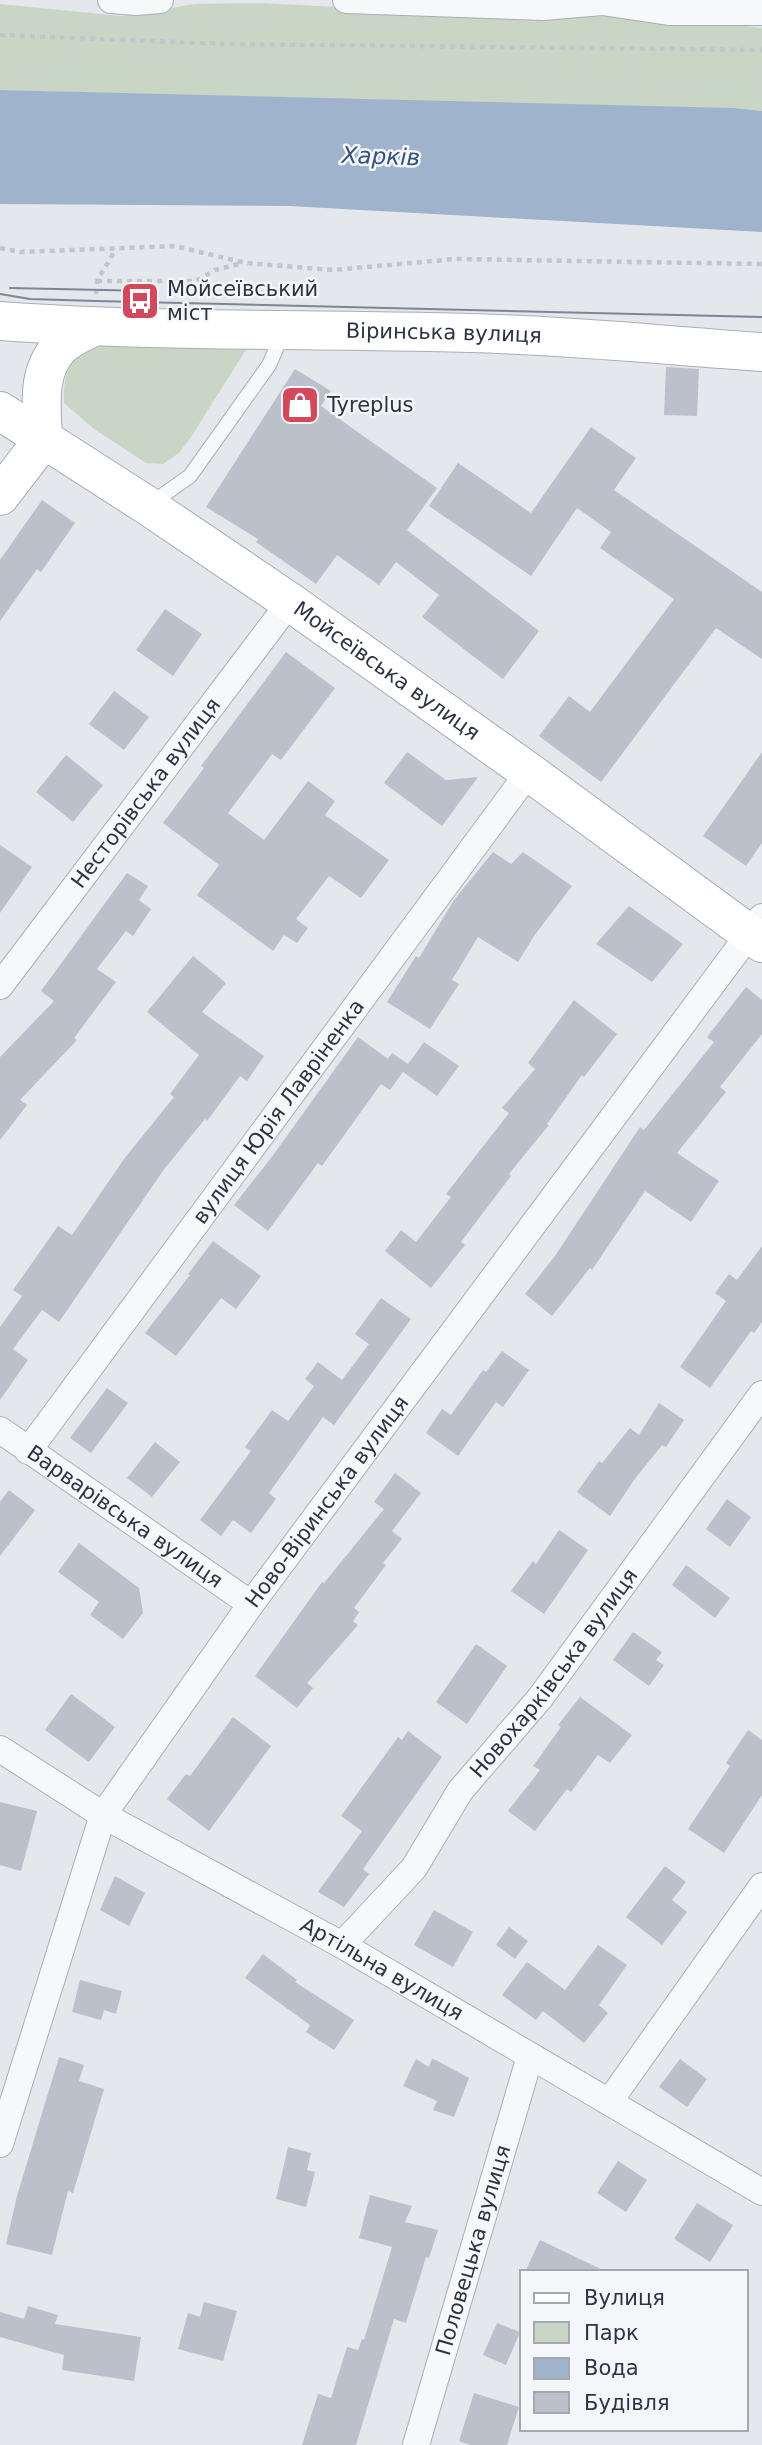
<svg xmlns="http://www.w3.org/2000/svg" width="762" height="2445" font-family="'DejaVu Sans',sans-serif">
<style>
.green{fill:#c9d6c5}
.water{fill:#9fb4cc}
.building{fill:#bbc0ca}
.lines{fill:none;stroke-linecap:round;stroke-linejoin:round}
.lane-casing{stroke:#a9aeb7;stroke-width:16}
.street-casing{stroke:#a9aeb7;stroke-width:28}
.secondary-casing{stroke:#a9aeb7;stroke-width:40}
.primary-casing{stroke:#a3abb8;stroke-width:40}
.path{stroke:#c2c5cb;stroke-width:4.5;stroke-dasharray:5 5;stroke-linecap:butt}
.lane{stroke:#f7f8fa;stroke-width:14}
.street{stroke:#f7f8fa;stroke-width:26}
.secondary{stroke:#fff;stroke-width:38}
.primary{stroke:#fff;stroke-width:38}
.tram{stroke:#7d8696;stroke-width:2}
.labels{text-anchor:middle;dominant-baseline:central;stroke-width:5;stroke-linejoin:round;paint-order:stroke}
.poi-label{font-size:21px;fill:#2b3445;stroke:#f4f6f9;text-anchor:start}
.street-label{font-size:21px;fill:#2b3445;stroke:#f4f6f9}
.water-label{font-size:23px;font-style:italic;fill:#34527a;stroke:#f4f6f9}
</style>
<rect width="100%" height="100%" fill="#e4e7ec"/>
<path class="green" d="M259,3L481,14L619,13L762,28V111L0,90V4L121,16L195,4Z
M98,344L247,348L191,437L179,453L163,464L146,463L94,429L64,403C63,373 69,357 98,344Z"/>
<path class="water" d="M0,90L732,108L762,111V232L289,206L0,204Z"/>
<path class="building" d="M666,367L699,369L697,416L664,415Z
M295,369L331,391L321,406L437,488L407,530L539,631L503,679L422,617L439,595L396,562L379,585L337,555L316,584L256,542L258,539L206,507Z
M591,427L636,458L614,490L762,592V659L716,628L601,782L539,736L569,696L590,712L674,599L600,548L611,532L577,508L531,576L429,506L458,463L531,513Z
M42,500L75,523L41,572L37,569L0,621V560Z
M165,609L202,634L173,676L136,650Z
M286,652L335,688L281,760L272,754L228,813L264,840L308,781L335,801L325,815L389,860L361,898L329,876L296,919L308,928L297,943L284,935L273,951L197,895L219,865L163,823L204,768L201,766Z
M114,691L149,717L124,750L89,724Z
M407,752L446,780L478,777L442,826L384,783Z
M762,752V843L746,866L703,836Z
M66,755L103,785L73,822L36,792Z
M0,845L32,867L0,913Z
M493,852L511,864L523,852L572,886L534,936L518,962L478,937L452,980L459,984L430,1029L387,1002L416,956L419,958L454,900Z
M127,873L148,886L139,900L151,909L133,936L126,931L97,969L116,982L74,1038L77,1040L20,1100L27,1105L0,1140V1057L54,1001L41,991Z
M629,906L683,944L652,982L596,944Z
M193,956L226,983L202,1012L264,1056L247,1081L240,1076L207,1121L205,1119L165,1168L59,1322L42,1310L13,1349L28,1360L0,1400V1327L22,1296L13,1290L58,1226L72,1235L124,1159L174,1097L170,1094L199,1055L147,1012Z
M746,987L762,1000V1034L720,1087L726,1092L677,1153L719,1181L691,1222L645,1191L592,1270L590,1268L552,1316L525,1294L555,1256L640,1127L644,1130L714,1042L707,1037Z
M574,1000L617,1034L584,1077L582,1075L547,1124L549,1125L509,1174L511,1176L461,1242L465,1245L431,1288L385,1251L401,1230L416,1242L451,1197L446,1194L509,1113L502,1108L535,1069L528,1063Z
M358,1037L388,1059L392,1053L408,1064L424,1042L459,1066L437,1096L403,1072L390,1090L381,1084L322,1166L318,1163L268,1231L234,1205L271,1158Z
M213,1241L261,1276L236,1309L221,1298L176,1356L145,1333L190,1275L188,1274Z
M762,1246V1322L754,1333L751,1331L710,1388L680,1367L726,1301L715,1293L729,1274L737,1280Z
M381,1298L411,1319L334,1425L323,1417L269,1493L276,1499L251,1533L233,1520L221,1536L200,1520L251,1451L245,1447L272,1410L288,1421L314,1386L305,1379L318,1362L342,1380L369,1344L355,1334Z
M502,1351L529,1370L503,1407L496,1402L458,1456L426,1433L442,1409L451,1415L483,1370L486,1372Z
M107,1388L128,1403L91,1453L70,1438Z
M659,1403L684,1420L666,1447L662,1445L634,1480L610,1516L577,1492L599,1461L602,1463L630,1428L639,1435Z
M155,1442L180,1462L152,1497L127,1478Z
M395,1473L421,1493L392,1531L402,1539L383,1563L386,1565L354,1608L359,1612L353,1621L358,1625L307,1683L313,1688L297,1708L255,1676L322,1582L324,1583L384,1509L374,1502Z
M9,1490L35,1510L0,1556V1502Z
M727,1499L751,1517L730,1547L706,1529Z
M559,1530L588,1550L544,1614L511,1591L533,1561L536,1564Z
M79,1543L139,1588L143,1613L123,1639L90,1615L99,1602L58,1572Z
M686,1565L730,1598L715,1618L672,1585Z
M633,1632L662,1652L656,1660L664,1665L649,1686L613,1660Z
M476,1644L507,1666L467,1724L436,1702Z
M71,1694L115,1727L89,1762L45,1730Z
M580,1697L632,1735L610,1763L598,1755L571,1792L567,1789L535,1831L508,1811L540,1770L533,1766L561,1727L558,1725Z
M233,1717L271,1746L209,1831L167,1799L186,1774L190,1776Z
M748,1730L762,1740V1795L724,1853L688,1829L730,1766L726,1763Z
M408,1731L442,1757L363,1869L369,1874L344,1907L318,1892L362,1831L341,1816L398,1737L402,1740Z
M0,1802L37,1811L21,1871L0,1865Z
M665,1866L686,1882L672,1900L687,1912L662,1945L626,1917Z
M115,1876L145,1893L129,1926L100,1910Z
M434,1910L473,1932L453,1967L414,1945Z
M509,1927L528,1941L515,1959L496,1945Z
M598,1945L627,1965L599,2005L608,2013L584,2043L543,2011L536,2020L502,1995L527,1962L565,1990Z
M263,1954L297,1980L295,1982L354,2020L334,2050L306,2032L310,2025L245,1978Z
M80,1980L122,1991L116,2014L104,2010L101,2020L72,2012Z
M59,2057L84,2065L79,2081L104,2089L73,2193L68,2191L52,2255L6,2244L17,2196Z
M432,2058L469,2078L454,2117L433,2110L437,2101L403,2086L416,2059L429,2067Z
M680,2059L707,2079L687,2107L659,2087Z
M288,2147L311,2153L307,2170L315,2172L306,2207L276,2199Z
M618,2161L647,2180L626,2212L597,2193Z
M370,2195L412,2206L405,2222L438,2230L429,2258L426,2257L406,2323L394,2319L356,2445H302L318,2394L331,2398L347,2347L358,2350L362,2339L364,2340L392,2247L359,2238Z
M697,2203L733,2225L710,2262L674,2239Z
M540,2240L607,2272H525Z
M204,2302L237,2311L223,2361L178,2349L188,2313L200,2317Z
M28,2306L58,2315L55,2324L141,2337L134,2381L62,2370L64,2355L0,2337V2312L24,2319Z
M497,2323L520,2332L506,2365L483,2355Z
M474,2393L519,2407L507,2445H470L459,2441Z"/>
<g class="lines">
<defs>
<path id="lane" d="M149,505L190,476L269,365L283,333"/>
<g id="street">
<path d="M111,0L136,2L160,0"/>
<path d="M346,0L543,7L602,2L669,12H762"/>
<path id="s1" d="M0,986L290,602"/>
<path id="s2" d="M0,1430L251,1604"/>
<path id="s3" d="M28,1451L529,772"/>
<path id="s4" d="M0,1749L103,1815L342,1945L762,2192"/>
<path id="s5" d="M342,1945L414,1868L460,1791L540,1698L762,1394"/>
<path d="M609,2102L762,1886"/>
<path id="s6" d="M0,2144L103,1815L251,1604L762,917"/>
<path id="s7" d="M416,2445L530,2056"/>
</g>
<g id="secondary">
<path id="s8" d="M0,321C165,333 332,328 498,334C586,337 674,346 762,352"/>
<path d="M0,496L43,440"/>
</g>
<g id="primary">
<path id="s9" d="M0,411L148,506L290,602L529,772L762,943"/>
<path d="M43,440C42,407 36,374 59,348C68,338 82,333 93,327"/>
</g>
</defs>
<use href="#lane" class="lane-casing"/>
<use href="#street" class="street-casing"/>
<use href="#secondary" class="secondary-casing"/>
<use href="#primary" class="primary-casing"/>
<path class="path" d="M0,35L226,44L762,50
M0,248L20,252L175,246L246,263L333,270L455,259L762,264
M97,281H196L215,270L242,263
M96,294L97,281L116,249"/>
<use href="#lane" class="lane"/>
<use href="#street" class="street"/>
<use href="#secondary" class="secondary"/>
<use href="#primary" class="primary"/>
<path class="tram" d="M10,288L150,291
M0,294L30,299L96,301L762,317"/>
</g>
<defs>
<symbol id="bus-square" viewBox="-11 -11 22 22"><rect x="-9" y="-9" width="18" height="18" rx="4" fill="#d1495b" stroke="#f4f6f9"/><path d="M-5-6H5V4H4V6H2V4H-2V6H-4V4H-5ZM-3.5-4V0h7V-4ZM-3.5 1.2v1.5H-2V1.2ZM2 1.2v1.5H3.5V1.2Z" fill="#fff"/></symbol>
<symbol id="shop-square" viewBox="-11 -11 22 22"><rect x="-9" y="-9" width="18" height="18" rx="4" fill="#d1495b" stroke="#f4f6f9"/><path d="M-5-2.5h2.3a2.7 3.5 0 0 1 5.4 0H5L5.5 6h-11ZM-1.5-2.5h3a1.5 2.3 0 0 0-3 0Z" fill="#fff"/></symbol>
</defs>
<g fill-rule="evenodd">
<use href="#bus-square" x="118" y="279" width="44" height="44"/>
<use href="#shop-square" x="278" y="383" width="44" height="44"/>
</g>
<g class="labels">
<g class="poi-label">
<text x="167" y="289">Мойсеївський<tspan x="167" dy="24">міст</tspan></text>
<text x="327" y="405">Tyreplus</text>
</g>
<g class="street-label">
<text stroke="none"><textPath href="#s8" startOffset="444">Віринська вулиця</textPath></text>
<text stroke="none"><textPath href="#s9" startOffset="466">Мойсеївська вулиця</textPath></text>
<text stroke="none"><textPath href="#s1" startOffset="242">Несторівська вулиця</textPath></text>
<text stroke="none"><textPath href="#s3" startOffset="422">вулиця Юрія Лавріненка</textPath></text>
<text stroke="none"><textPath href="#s6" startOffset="730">Ново-Віринська вулиця</textPath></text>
<text stroke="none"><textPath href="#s2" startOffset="152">Варварівська вулиця</textPath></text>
<text stroke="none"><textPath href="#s5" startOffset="346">Новохарківська вулиця</textPath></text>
<text stroke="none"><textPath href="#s4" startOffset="441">Артільна вулиця</textPath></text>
<text stroke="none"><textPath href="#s7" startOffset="203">Половецька вулиця</textPath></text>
</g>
<g class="water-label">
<text transform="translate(381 156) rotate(2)">Харків</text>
</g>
</g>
<rect x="520" y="2270" width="228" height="161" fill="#f4f6f9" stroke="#a4a8b1" stroke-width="2"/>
<rect x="534" y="2293" width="35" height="10" fill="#ffffff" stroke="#a4a8b1" stroke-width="2"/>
<text x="584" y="2305" font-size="21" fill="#2b3445">Вулиця</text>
<rect x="534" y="2322" width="35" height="21" fill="#c9d6c5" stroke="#a4a8b1" stroke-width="2"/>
<text x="584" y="2340" font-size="21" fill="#2b3445">Парк</text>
<rect x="534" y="2358" width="35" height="21" fill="#9fb4cc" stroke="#a4a8b1" stroke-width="2"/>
<text x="584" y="2375" font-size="21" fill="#2b3445">Вода</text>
<rect x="534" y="2392" width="35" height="21" fill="#bbc0ca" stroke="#a4a8b1" stroke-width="2"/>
<text x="584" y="2410" font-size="21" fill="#2b3445">Будівля</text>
</svg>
